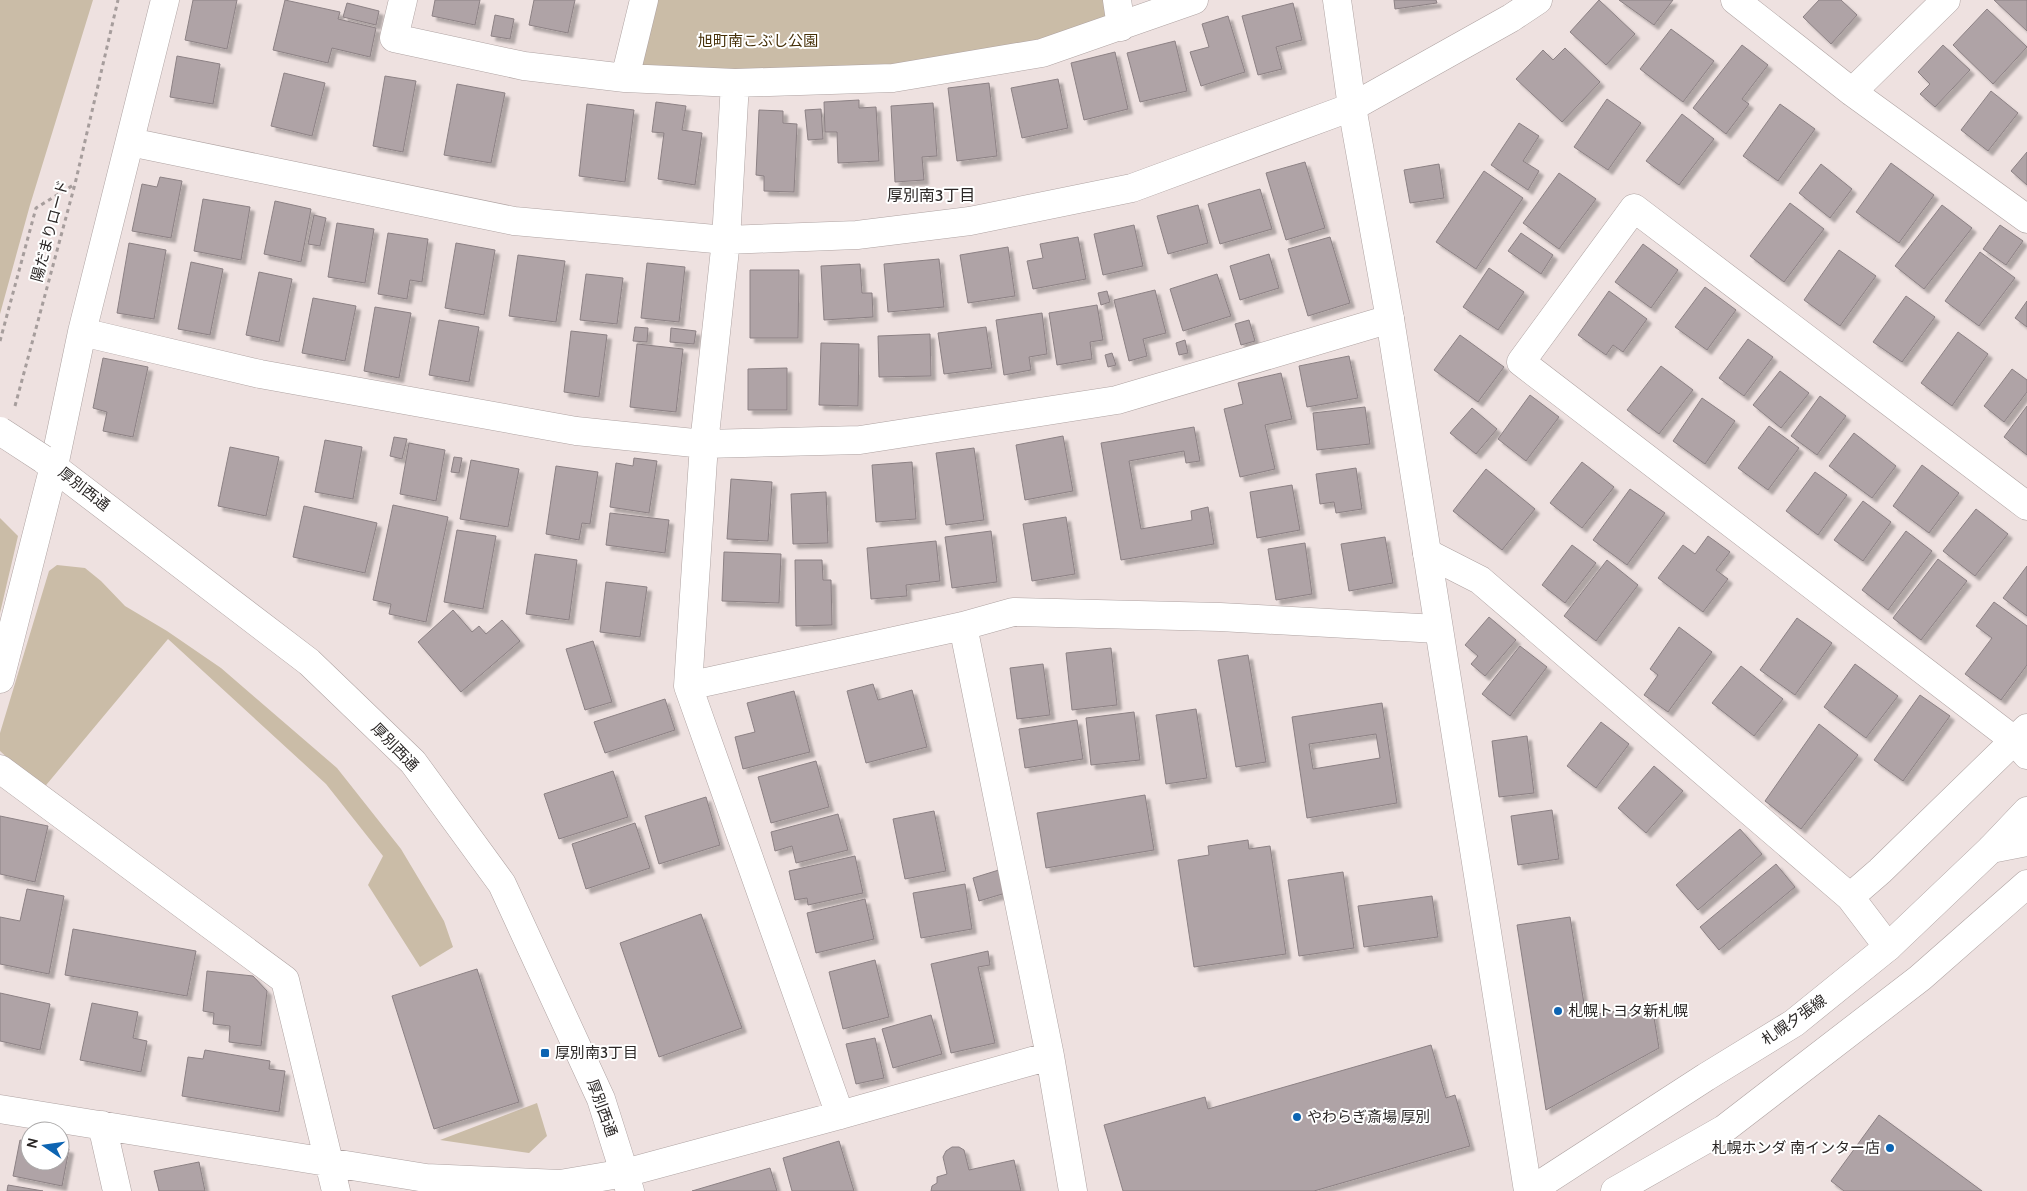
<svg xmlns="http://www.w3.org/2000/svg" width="2027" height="1191" font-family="Cabin,'Noto Sans JP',sans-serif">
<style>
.green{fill:#cabca7}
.building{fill:#afa3a6;stroke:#8c8184;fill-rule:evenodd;filter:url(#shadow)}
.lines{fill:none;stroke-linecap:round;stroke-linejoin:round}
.street-casing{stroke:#afa3a2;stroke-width:29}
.secondary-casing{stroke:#afa3a2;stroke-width:29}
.primary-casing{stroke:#afa3a2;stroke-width:29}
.highway-casing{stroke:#afa3a2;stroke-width:29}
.path{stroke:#a69d9c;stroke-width:3;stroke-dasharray:4 4;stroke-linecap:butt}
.street{stroke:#fff;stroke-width:28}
.secondary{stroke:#fff;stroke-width:28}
.primary{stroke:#fff;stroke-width:28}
.highway{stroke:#fff;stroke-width:28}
.secondary-bridge-casing{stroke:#afa3a2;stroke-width:29;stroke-linecap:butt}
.secondary-bridge{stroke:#fff;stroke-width:28}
.poi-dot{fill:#0d64b2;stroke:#fff;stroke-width:2}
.labels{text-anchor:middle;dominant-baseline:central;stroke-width:4;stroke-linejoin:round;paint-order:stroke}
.park-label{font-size:15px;fill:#463008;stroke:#fff}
.street-label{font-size:15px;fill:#2a2625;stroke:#fff}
.poi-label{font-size:15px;fill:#2a2625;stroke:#fff;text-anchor:start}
.neighbourhood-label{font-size:16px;fill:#2a2625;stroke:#fff}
</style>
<defs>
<filter id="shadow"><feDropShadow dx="4.5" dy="4.5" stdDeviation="1" flood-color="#0004"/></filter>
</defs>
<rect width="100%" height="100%" fill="#eee1e0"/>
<path class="green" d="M0,0H93L30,205L0,314Z
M644,0H1117L1121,27L893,78H625Z
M0,518L18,536L0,613Z
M57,565L85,568L101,581L125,606L167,631L221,668L337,768L401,849L444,921L453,947L420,967L368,885L383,856L326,784L168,639L42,790L0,751V733L49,571Z
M537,1103L547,1136L529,1153L440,1140Z"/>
<path class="building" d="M193,0H237L227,49L185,40Z
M285,0L340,12L338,19L376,28L370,57L332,48L328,63L273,50Z
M435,0H480L475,25L432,16Z
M534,0H575L568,33L529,25Z
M1394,0H1436L1437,3L1395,9Z
M1599,0L1635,34L1606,65L1570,32Z
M1619,0H1673L1654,25Z
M1819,0H1841L1857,15L1831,44L1803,17Z
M1994,0H2027V31Z
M347,3L379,11L376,25L343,17Z
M1293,3L1302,40L1276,47L1282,69L1258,75L1242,16Z
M1987,9L2027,47L1993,84L1953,45Z
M495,15L514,19L510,39L491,36Z
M1228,16L1245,72L1201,86L1190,52L1209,47L1202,24Z
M1671,29L1714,61L1683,102L1640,69Z
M1175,41L1187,91L1140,102L1127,53Z
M1742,45L1768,65L1742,99L1749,104L1726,134L1693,108Z
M1943,45L1970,70L1935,107L1920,94L1930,84L1918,72Z
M1565,48L1600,82L1562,122L1516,79L1543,50L1553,60Z
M1115,52L1128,109L1084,120L1071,63Z
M177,56L220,64L213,104L170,97Z
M284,73L325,83L312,136L271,126Z
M385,76L416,81L403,152L373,146Z
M1058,79L1068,128L1022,138L1011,88Z
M989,83L997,156L957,161L948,88Z
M457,84L505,93L491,163L444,155Z
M1991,91L2018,113L1988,151L1961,130Z
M1607,99L1641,123L1608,170L1574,147Z
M859,100V108L876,107L879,161L838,163L837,132H825L824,102Z
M656,102L686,106L682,130L702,133L695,185L658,179L664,133L652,132Z
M933,103L937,156L922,157L924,180L895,182L891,106Z
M587,104L634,110L625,182L579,176Z
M1780,104L1815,129L1778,181L1743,156Z
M821,109L823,139L808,140L805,110Z
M759,110L783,111V123L797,124L794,192L764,191V176L756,175Z
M1682,114L1714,139L1679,185L1646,161Z
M1519,123L1539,136L1523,161L1539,171L1528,190L1491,165Z
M2027,152V185L2011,171Z
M1305,162L1325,228L1286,240L1266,173Z
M1891,163L1934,195L1899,243L1856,212Z
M1439,164L1444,198L1410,203L1404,170Z
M1821,164L1852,189L1830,218L1799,193Z
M1484,171L1523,198L1476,269L1436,242Z
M1559,173L1596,199L1559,249L1523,223Z
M160,177L182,181L171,238L132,231L142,184L157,187Z
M1260,189L1272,229L1220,244L1208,204Z
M203,199L250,207L241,260L194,251Z
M275,201L311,209L301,262L264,254Z
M1790,203L1824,229L1784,282L1750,256Z
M1198,205L1208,243L1168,254L1157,216Z
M1942,205L1972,228L1924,289L1895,266Z
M314,215L326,218L320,246L308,244Z
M337,223L374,229L365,283L328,277Z
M1134,225L1143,266L1103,275L1094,234Z
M2000,225L2023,241L2006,265L1983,249Z
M388,233L428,239L422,282L410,280L407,299L378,294Z
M1521,233L1553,255L1541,274L1508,251Z
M1078,237L1086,279L1033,289L1027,261L1043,258L1040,244Z
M1330,237L1350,303L1308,316L1288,249Z
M129,243L166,250L154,319L117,313Z
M456,243L495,250L484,315L445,308Z
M1643,244L1678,270L1651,308L1615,282Z
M1008,247L1015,296L968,303L960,255Z
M1839,250L1876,276L1840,326L1804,300Z
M1980,252L2015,278L1979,326L1945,301Z
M1269,254L1279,288L1240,300L1230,266Z
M518,255L565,261L556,322L509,316Z
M939,259L944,307L888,312L884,264Z
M191,262L223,269L210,335L178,329Z
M647,263L685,267L679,322L641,318Z
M860,264L862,293H872L873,317L824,320L821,266Z
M1489,268L1524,292L1498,330L1463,307Z
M750,270H799L798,338H750Z
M259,272L292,279L279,342L246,335Z
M586,274L623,278L617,324L580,320Z
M1217,274L1231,316L1183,331L1170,289Z
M1705,287L1736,310L1707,350L1675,327Z
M1155,290L1166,333L1143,339L1147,356L1129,361L1114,300Z
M1107,291L1110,302L1101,305L1098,293Z
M1609,291L1647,319L1623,352L1613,345L1606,355L1578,335Z
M1906,296L1935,317L1902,362L1873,342Z
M313,298L356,306L345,361L302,353Z
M2027,301V327L2015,318Z
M1097,305L1103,340L1090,342L1092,359L1057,365L1049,313Z
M375,307L411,313L399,378L364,371Z
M1042,313L1047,354L1029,357L1031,370L1004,375L996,320Z
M439,320L479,327L469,382L429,375Z
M1249,320L1255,341L1241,345L1235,324Z
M635,327L648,328L647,342L633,341Z
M986,327L992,368L944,374L938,333Z
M671,328L696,331L694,344L670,342Z
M571,331L607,335L599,397L564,392Z
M1958,332L1988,354L1952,406L1921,383Z
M930,334L931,376L879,377L878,336Z
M1460,335L1504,367L1478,402L1434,370Z
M1748,339L1773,357L1744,396L1719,378Z
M1185,340L1188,353L1179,355L1176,343Z
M821,343L859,344L858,406L819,405Z
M637,344L683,349L676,412L630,407Z
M1112,353L1116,365L1108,367L1105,355Z
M1349,356L1358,398L1307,407L1299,366Z
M103,358L148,367L133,437L103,431L107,412L93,408Z
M1661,366L1693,390L1659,434L1627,410Z
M787,368V410H748V369Z
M2012,369L2027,380V392L2004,422L1984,406Z
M1780,371L1809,393L1781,428L1753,405Z
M1281,373L1292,419L1265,425L1275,469L1240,477L1224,409L1243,404L1238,383Z
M1530,395L1559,417L1526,461L1498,439Z
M1820,396L1846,416L1817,455L1791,436Z
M1702,398L1735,421L1705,464L1673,441Z
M2027,406V455L2004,437Z
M1365,407L1370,444L1317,450L1313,413Z
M1472,408L1497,429L1476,454L1450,433Z
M1769,426L1799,448L1768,490L1738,468Z
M1194,427L1200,461L1186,463L1184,451L1129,461L1141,529L1192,520L1191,511L1208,507L1214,544L1121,560L1101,443Z
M1854,433L1896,466L1872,498L1829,466Z
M1063,436L1073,491L1025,500L1016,445Z
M394,437L407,439L402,459L390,456Z
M325,440L362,447L353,499L315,492Z
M409,443L445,450L436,501L400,494Z
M230,447L279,457L266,516L218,506Z
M974,448L984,520L946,525L936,453Z
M454,457L462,458L459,473L451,472Z
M634,458L657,461L649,513L610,507L616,463L633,466Z
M471,460L519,469L508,527L460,519Z
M912,462L916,519L876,522L872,465Z
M1582,462L1614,487L1582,528L1550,503Z
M1922,465L1959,493L1929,533L1893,506Z
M556,466L598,472L590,524L582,523L579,540L546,534Z
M1356,468L1362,509L1336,513L1334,502L1320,504L1316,474Z
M1486,469L1535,509L1502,550L1453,511Z
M1815,472L1847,495L1818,535L1786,511Z
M731,479L772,482L768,541L727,539Z
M1292,485L1300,530L1257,538L1250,492Z
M1630,489L1665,513L1627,565L1593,540Z
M826,492L828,543L793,544L791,494Z
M1863,501L1891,522L1863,561L1834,540Z
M393,505L448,517L426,622L389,614L391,604L373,600Z
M304,506L377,523L365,573L293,557Z
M1976,509L2008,534L1975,576L1943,551Z
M610,513L669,520L665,553L606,545Z
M1066,517L1075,574L1032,581L1023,524Z
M457,530L496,536L483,609L444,602Z
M991,531L997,582L952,588L945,537Z
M1906,531L1932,551L1888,610L1862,590Z
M1708,536L1730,552L1716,570L1728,579L1703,612L1658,578L1683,545L1695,554Z
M1385,537L1393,583L1349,591L1341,544Z
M936,541L940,581L906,585L907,596L871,599L867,548Z
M1305,543L1312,594L1276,600L1268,549Z
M1572,545L1596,563L1565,603L1542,585Z
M724,552L781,554L779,603L722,601Z
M535,554L577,560L569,620L526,614Z
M1938,559L1967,581L1921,640L1893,618Z
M795,560H822L823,580H831L832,625L796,626Z
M1607,560L1638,585L1596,641L1564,616Z
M2027,566V616L2003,598Z
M606,582L647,587L640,637L600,632Z
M1994,602L2027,626V665L2001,700L1965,674L1992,638L1976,626Z
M453,610L472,632L479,626L486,634L502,620L520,641L461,692L418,642Z
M1489,617L1516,640L1485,676L1471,664L1478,656L1465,645Z
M1797,618L1832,643L1795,695L1760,670Z
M1679,627L1712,652L1668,712L1644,695L1658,675L1650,669Z
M593,641L612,702L585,710L566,649Z
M1520,646L1547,667L1510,716L1482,694Z
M1111,648L1117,705L1072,710L1066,653Z
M1248,655L1266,762L1236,767L1218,660Z
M1043,664L1050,715L1017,719L1010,668Z
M1855,664L1898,696L1866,738L1824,707Z
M1741,666L1783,699L1754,736L1712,703Z
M873,684L878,700L912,690L927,747L866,763L847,691Z
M794,691L810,752L743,769L735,737L755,732L747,703Z
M1920,695L1950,716L1903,781L1874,760Z
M665,699L675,730L605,753L594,722Z
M1382,703L1397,803L1307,818L1292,717ZM1376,734L1380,758L1313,769L1309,744Z
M1196,709L1207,778L1166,784L1156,715Z
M1134,712L1140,760L1091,765L1086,718Z
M1077,720L1083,759L1025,768L1019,729Z
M1601,722L1629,744L1596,788L1567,766Z
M1819,724L1858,755L1801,829L1765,801Z
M1527,736L1534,793L1499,797L1492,741Z
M816,761L829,807L771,823L758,777Z
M1654,766L1683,791L1646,833L1618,808Z
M613,771L628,817L559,839L544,794Z
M1145,795L1154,850L1046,868L1037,813Z
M706,797L720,845L659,864L645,816Z
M1552,810L1559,859L1518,865L1511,816Z
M934,811L946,871L905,879L893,819Z
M838,814L848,850L796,863L792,846L775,851L771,832Z
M0,816L48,826L35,882L0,874Z
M635,823L650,868L586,889L572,844Z
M1740,829L1762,854L1698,910L1676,885Z
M1248,840L1249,849L1270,846L1286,954L1194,967L1178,860L1209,855L1208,846Z
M855,856L863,893L808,905L807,898L795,900L789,871Z
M1776,864L1795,887L1719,950L1700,927Z
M1002,869L1009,892L979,901L973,878Z
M1343,872L1354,948L1299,956L1288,880Z
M965,884L972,929L921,938L913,893Z
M27,889L64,896L49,974L0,964V917L20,921Z
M1432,896L1438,937L1364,947L1358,906Z
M865,899L874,939L816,953L807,913Z
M701,914L742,1028L659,1057L620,943Z
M1570,917L1586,1016L1652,1005L1659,1048L1546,1110L1517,925Z
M73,929L196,951L187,996L65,975Z
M988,951L990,965L978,967L995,1043L951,1053L931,964Z
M875,960L889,1017L843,1029L829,972Z
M477,969L519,1102L434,1129L392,996Z
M207,971L253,976L267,991L261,1046L229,1042L230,1026L213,1024L214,1013L203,1011Z
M0,993L50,1004L40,1050L0,1041Z
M92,1003L138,1012L133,1038L147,1041L141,1072L80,1060Z
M931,1015L942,1054L893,1068L882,1029Z
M875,1038L884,1078L856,1084L846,1044Z
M1431,1045L1446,1098L1455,1095L1470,1146L1314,1191H1123L1104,1125L1205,1097L1208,1109Z
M205,1050L270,1061L269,1069L285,1071L279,1112L182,1096L188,1057L203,1059Z
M1879,1115L1982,1191H1844L1831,1181Z
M20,1140L30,1142V1161H60V1147L69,1149L62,1186L13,1176Z
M839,1141L854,1191H792L783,1158Z
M952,1147H959L964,1150L969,1170L1014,1160L1021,1191H931L932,1186L937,1183V1177L947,1174L943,1157L946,1151Z
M199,1162L205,1191H159L154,1171Z
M770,1168L777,1191H692Z
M8,1185L43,1191H7Z"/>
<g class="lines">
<defs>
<path id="street" d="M403,0L394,38L524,66L625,78L735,83L893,78L1042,53L1194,0
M1117,0L1121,27
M1735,0L1852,92L2027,219
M625,78L644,0
M735,83L726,240L704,444L688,686L840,1115
M1852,92L1946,0
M130,142L514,221L726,240L857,235L970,221L1132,188L1352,107L1511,18L1538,0
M82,332L260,374L576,431L704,444L860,440L1117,400L1390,319
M2027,506L1634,208L1521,362L2014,740L2027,755
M1427,553L1480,580L1850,897L1888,947
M963,626L1050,1056L1073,1191
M0,679L54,466L82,332L165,0
M688,686L963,626L1013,612L1220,617L1438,629
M0,769L285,980L336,1191
M1850,897L1880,871L2027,728
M0,1109L426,1178L560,1184L625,1173L840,1115L1050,1056
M102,1125L117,1191"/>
<path id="secondary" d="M1337,0L1352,107L1390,319L1528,1191
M43,459L309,662L413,762L502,884L601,1099L630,1191"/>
<path id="primary" d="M1530,1191L1706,1077L1794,1023L1888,947L1991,849L2027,811
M1615,1191L1724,1129L1920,978L2027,884"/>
<path id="highway" d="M1991,849L2027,842"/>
</defs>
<use href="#street" class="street-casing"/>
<use href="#secondary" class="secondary-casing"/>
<use href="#primary" class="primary-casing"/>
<use href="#highway" class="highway-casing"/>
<path class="path" d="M0,341L36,208L75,184
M15,406L75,184L118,0"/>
<use href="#street" class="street"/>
<use href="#secondary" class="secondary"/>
<use href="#primary" class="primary"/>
<use href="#highway" class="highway"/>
<defs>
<path id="secondary-bridge" d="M0,431L43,459"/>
</defs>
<use href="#secondary-bridge" class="secondary-bridge-casing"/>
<use href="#secondary-bridge" class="secondary-bridge"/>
</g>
<g class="poi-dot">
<circle cx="1558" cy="1011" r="5"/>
<rect x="540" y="1048" width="10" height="10" rx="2.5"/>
<circle cx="1297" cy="1117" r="5"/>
<circle cx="1890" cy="1148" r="5"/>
</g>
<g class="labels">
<g class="park-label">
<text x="758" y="41">旭町南こぶし公園</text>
</g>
<g class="street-label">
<text transform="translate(50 231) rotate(-75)">陽だまりロード</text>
<text transform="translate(84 489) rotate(38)">厚別西通</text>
<text transform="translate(395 747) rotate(46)">厚別西通</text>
<text transform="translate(1794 1020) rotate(-35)">札幌夕張線</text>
<text transform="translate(602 1108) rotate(70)">厚別西通</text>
</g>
<g class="poi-label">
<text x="1568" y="1011">札幌トヨタ新札幌</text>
<text x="555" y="1053">厚別南3丁目</text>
<text x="1307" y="1117">やわらぎ斎場 厚別</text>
<text x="1880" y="1148" text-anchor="end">札幌ホンダ 南インター店</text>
</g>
<g class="neighbourhood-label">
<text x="931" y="195">厚別南3丁目</text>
</g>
</g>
<g transform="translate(45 1146) rotate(283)"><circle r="24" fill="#ffffff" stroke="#aaa8a8"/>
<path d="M0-4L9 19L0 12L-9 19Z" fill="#0d64b2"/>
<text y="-8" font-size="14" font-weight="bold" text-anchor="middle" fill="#2a2625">N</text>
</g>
</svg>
